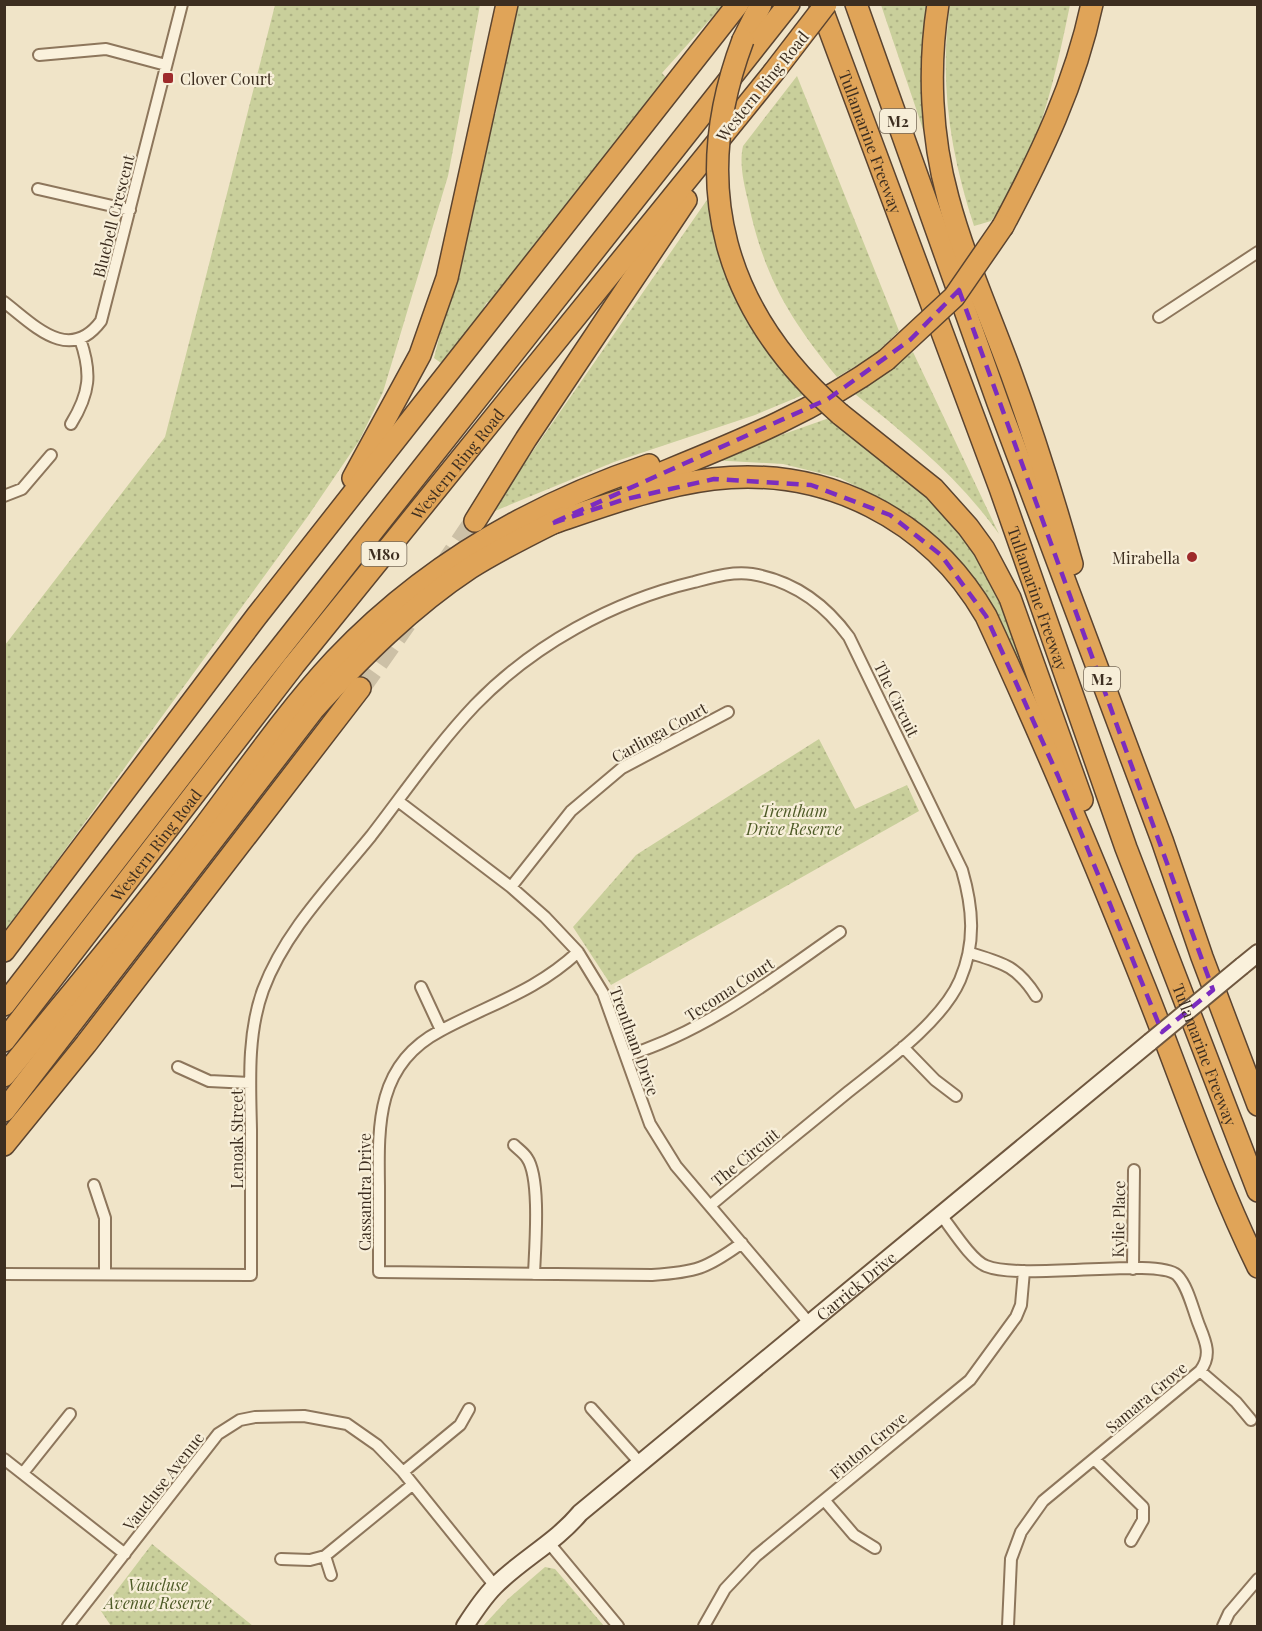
<svg xmlns="http://www.w3.org/2000/svg" width="1262" height="1631" font-family="'Playfair Display',serif">
<style>
.green{fill:url(#green-dots)}
.lines{fill:none;stroke-linecap:round;stroke-linejoin:round}
.highway-tunnel{stroke:#ccc0a6;stroke-width:21;stroke-dasharray:21 10;stroke-linecap:butt}
.street-casing{stroke:#8d765c;stroke-width:14}
.secondary-casing{stroke:#6f573f;stroke-width:20}
.highway-casing{stroke:#5b4430;stroke-width:24}
.street{stroke:#faf1dc;stroke-width:10}
.secondary{stroke:#faf1dc;stroke-width:16}
.highway{stroke:#e0a458;stroke-width:21}
.secondary-bridge-casing{stroke:#6f573f;stroke-width:20;stroke-linecap:butt}
.highway-bridge-casing{stroke:#5b4430;stroke-width:24;stroke-linecap:butt}
.secondary-bridge{stroke:#faf1dc;stroke-width:16}
.highway-bridge{stroke:#e0a458;stroke-width:21}
.marked{fill:none;stroke:#7b2cbf;stroke-width:4.5;stroke-dasharray:12 8;stroke-linejoin:round}
.poi-dot{fill:#9e2a2b;stroke:#f7eed8;stroke-width:2}
.labels{text-anchor:middle;dominant-baseline:central;stroke-width:4.5;stroke-linejoin:round;paint-order:stroke}
.shield{fill:#f7eed8;stroke:#756857;stroke-width:1.5}
.shield-label{font-size:15px;font-weight:bold;fill:#3d2e20}
.poi-label{font-size:16px;fill:#3d2e20;stroke:#f7eed8;text-anchor:start}
.street-label{font-size:16px;fill:#3d2e20;stroke:#f7eed8}
.park-label{font-size:16px;font-style:italic;fill:#4d5a26;stroke:#f7eed8}
</style>
<defs>
<pattern id="green-dots" width="8" height="8" patternUnits="userSpaceOnUse" patternTransform="scale(1.5)"><rect width="8" height="8" fill="#c9cf9b"/><path d="M2 2h.1M6 6h.1" fill="none" stroke="#aeb285" stroke-width="1.8" stroke-linecap="round"/></pattern>
</defs>
<rect width="100%" height="100%" fill="#f0e4c8"/>
<path class="green" d="M275,5H480L448,176L383,392L359,441L308,516L5,932V645L165,437Z
M514,5H723L662,73L669,81L491,305L487,302L484,307L487,311L444,365L434,358L470,213L489,114H496L503,55Z
M881,5H929V147Z
M950,5H1070C1055,77 1038,161 991,221L974,226C950,152 939,82 950,5Z
M797,76L899,331L873,356L837,377C789,318 764,277 748,201C744,184 739,164 743,146Z
M709,197C717,228 723,262 734,291C750,330 775,364 803,395L755,415L614,462L490,513Z
M913,352L999,534C959,478 909,437 855,394Z
M832,417L922,492L968,541L1014,632L1027,676L1020,678L993,613L955,556L896,507L840,478L783,464L710,460Z
M819,739L855,809L907,785L919,811L611,985L573,927L636,855Z
M152,1544L253,1626H111L101,1611Z
M545,1567L555,1569L604,1626H483L508,1599Z"/>
<g class="lines">
<path class="highway-tunnel" d="M443,568L475,521
M360,688L406,623"/>
<defs>
<path id="street" d="M39,55L106,49L166,65
M38,189L130,210
M4,302C34,325 69,364 101,321L182,4
M1159,317L1258,252
M71,424C90,393 92,373 80,339
M4,496L22,489L51,455
M398,801L511,887L545,917L578,952L603,993L650,1124L676,1166L810,1324
M511,887L571,811L622,768L728,712
M578,952C535,992 490,1004 440,1031C377,1064 378,1123 379,1186C379,1215 379,1244 379,1272L652,1275C696,1272 706,1269 742,1243
M970,953C1003,963 1017,966 1036,996
M421,987L441,1030
M903,1047L935,1080L956,1096
M626,1056C707,1031 771,980 840,932
M178,1067L209,1081L250,1083
M514,1145C518,1149 524,1153 527,1158C541,1178 535,1248 534,1274
M94,1185L105,1218V1273
M941,1215C952,1229 971,1260 986,1266C1023,1281 1156,1257 1177,1275C1188,1286 1193,1310 1199,1325C1206,1342 1212,1356 1200,1371L1043,1501L1021,1532L1011,1559L1008,1626
M1133,1269L1134,1170
M4,1274L251,1275C251,1227 251,1178 251,1129C250,1083 247,1034 263,990C285,931 332,884 371,836C405,792 437,745 475,705C533,645 613,601 694,582C713,577 733,571 752,574C794,581 825,604 849,637L962,870C973,908 976,943 960,980C942,1022 883,1064 848,1092C802,1130 756,1167 711,1205
M1200,1371L1236,1402L1251,1420
M591,1408L641,1464
M4,1459L125,1554
M1095,1460L1143,1507V1520L1131,1541
M403,1472L460,1425L469,1409
M23,1473L70,1414
M825,1501L854,1535L875,1548
M549,1543L618,1626
M325,1556L331,1575
M281,1559L310,1560L325,1556L412,1485
M68,1626L218,1434L240,1420L255,1417L304,1416L347,1424L377,1445L403,1472L495,1586
M704,1626L725,1589L756,1556L970,1380L1016,1317L1021,1305L1024,1271
M1223,1626L1229,1613L1258,1579"/>
<g id="secondary">
<path d="M1242,966L1258,953"/>
<path id="s1" d="M465,1626C474,1612 483,1598 495,1586C522,1559 556,1542 580,1513L1150,1042"/>
</g>
<g id="highway">
<path id="s2" d="M820,4L1000,488L1126,848L1258,1191"/>
<path d="M856,4L998,403L1162,840L1202,957L1258,1105"/>
<path d="M938,4C928,68 931,136 948,198C964,258 990,315 1011,373C1034,436 1054,500 1072,564"/>
<path d="M743,40L761,4"/>
<path d="M1003,226C1041,155 1075,84 1092,4"/>
<path d="M840,414L934,489L968,527L984,549L1010,598L1082,800"/>
<path d="M353,478L420,355L447,278L507,4"/>
<path d="M632,485C722,448 805,418 886,360"/>
<path d="M475,521L526,439L686,200"/>
<path d="M550,524C603,506 657,486 713,479C826,466 930,519 986,616C1043,739 1095,863 1145,988C1182,1081 1214,1177 1258,1267"/>
<path d="M4,951L256,617L738,4"/>
<path d="M4,1005L259,675L789,4"/>
<path id="s3" d="M4,1041L294,665L773,73"/>
<path d="M4,1076C64,1002 126,929 184,853C234,789 280,719 335,660C422,568 530,505 649,465"/>
<path d="M4,1111L313,710C360,658 411,607 470,568C500,549 531,534 563,518"/>
<path d="M4,1145L86,1044L360,688"/>
</g>
</defs>
<use href="#street" class="street-casing"/>
<use href="#secondary" class="secondary-casing"/>
<use href="#highway" class="highway-casing"/>
<use href="#street" class="street"/>
<use href="#secondary" class="secondary"/>
<use href="#highway" class="highway"/>
<defs>
<path id="secondary-bridge" d="M1150,1042L1242,966"/>
<path id="highway-bridge" d="M743,40C688,186 723,312 840,414
M773,73L826,4
M886,360L954,297L1003,226"/>
</defs>
<use href="#secondary-bridge" class="secondary-bridge-casing"/>
<use href="#highway-bridge" class="highway-bridge-casing"/>
<use href="#secondary-bridge" class="secondary-bridge"/>
<use href="#highway-bridge" class="highway-bridge"/>
</g>
<path class="marked" d="M959,290L1213,990L1162,1032L1058,776L986,616L941,555L890,515L811,485L714,479L622,500L550,524L828,399L910,340Z"/>
<g class="poi-dot">
<rect x="162" y="72" width="12" height="12" rx="3"/>
<circle cx="1192" cy="557" r="6"/>
</g>
<g class="labels">
<g class="shield">
<rect x="880" y="109" width="36" height="24" rx="4.5"/>
<rect x="361.5" y="542" width="45" height="24" rx="4.5"/>
<rect x="1084" y="667" width="36" height="24" rx="4.5"/>
</g>
<g class="shield-label">
<text x="898" y="121">M2</text>
<text x="384" y="554">M80</text>
<text x="1102" y="679">M2</text>
</g>
<g class="poi-label">
<text x="180" y="78">Clover Court</text>
<text x="1180" y="557" text-anchor="end">Mirabella</text>
</g>
<g class="street-label">
<text transform="translate(762 86) rotate(-51)">Western Ring Road</text>
<text stroke="none"><textPath href="#s2" startOffset="147">Tullamarine Freeway</textPath></text>
<text transform="translate(113 216) rotate(-76)">Bluebell Crescent</text>
<text stroke="none"><textPath href="#s3" startOffset="734">Western Ring Road</textPath></text>
<text stroke="none"><textPath href="#s2" startOffset="633">Tullamarine Freeway</textPath></text>
<text transform="translate(897 699) rotate(64)">The Circuit</text>
<text transform="translate(659 732) rotate(-29)">Carlinga Court</text>
<text stroke="none"><textPath href="#s3" startOffset="248">Western Ring Road</textPath></text>
<text transform="translate(729 989) rotate(-33)">Tecoma Court</text>
<text transform="translate(635 1041) rotate(70)">Trentham Drive</text>
<text stroke="none"><textPath href="#s2" startOffset="1119">Tullamarine Freeway</textPath></text>
<text transform="translate(236 1139) rotate(-90)">Lenoak Street</text>
<text transform="translate(745 1157) rotate(-39)">The Circuit</text>
<text transform="translate(364 1192) rotate(-90)">Cassandra Drive</text>
<text transform="translate(1118 1219) rotate(-89)">Kylie Place</text>
<text stroke="none"><textPath href="#s1" startOffset="520">Carrick Drive</textPath></text>
<text transform="translate(1146 1397) rotate(-40)">Samara Grove</text>
<text transform="translate(868 1445) rotate(-40)">Finton Grove</text>
<text transform="translate(163 1481) rotate(-52)">Vaucluse Avenue</text>
</g>
<g class="park-label">
<text x="794" y="810">Trentham<tspan x="794" dy="18">Drive Reserve</tspan></text>
<text x="158" y="1584">Vaucluse<tspan x="158" dy="18">Avenue Reserve</tspan></text>
</g>
</g>
<rect width="1262" height="1631" fill="none" stroke="#3d2e20" stroke-width="12"/>
</svg>
